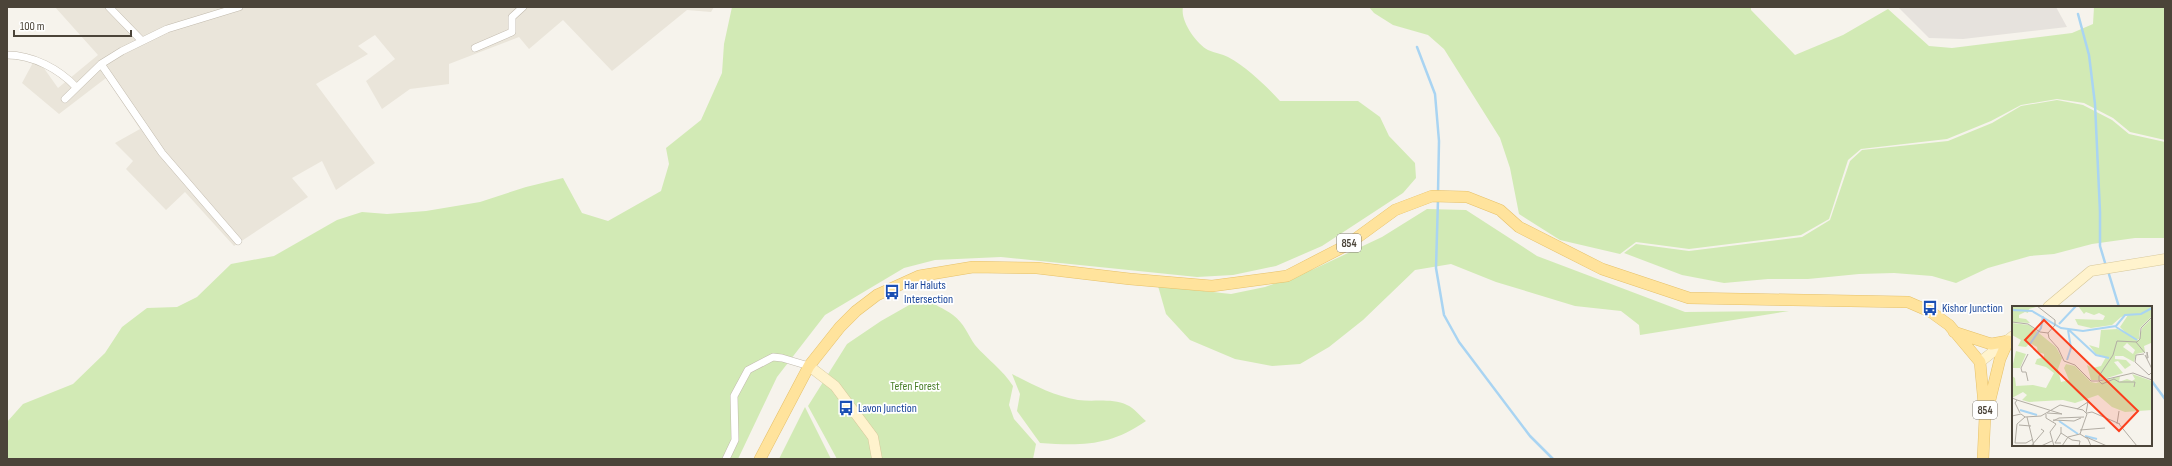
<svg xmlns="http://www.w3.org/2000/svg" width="2172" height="466" font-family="'Sofia Sans Condensed',sans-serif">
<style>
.residential{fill:#eae5da}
.industrial{fill:#e6e2dd}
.green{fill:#d2eab5}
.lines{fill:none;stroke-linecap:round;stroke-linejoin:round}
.stream{stroke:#a9d4f2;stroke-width:2.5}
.street-casing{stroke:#c2bbae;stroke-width:8}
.secondary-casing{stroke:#d6c79b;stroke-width:11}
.primary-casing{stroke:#e6c16a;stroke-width:12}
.street{stroke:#fff;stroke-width:7}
.secondary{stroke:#fff3cd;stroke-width:10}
.primary{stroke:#ffe39c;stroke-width:11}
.labels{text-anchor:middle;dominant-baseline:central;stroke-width:3.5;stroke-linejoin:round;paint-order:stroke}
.shield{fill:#fff;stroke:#817c74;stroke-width:1}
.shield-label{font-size:11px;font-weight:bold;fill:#4b4439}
.transit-label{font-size:12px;fill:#164399;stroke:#fff;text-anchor:start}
.park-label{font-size:12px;fill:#4a7f2a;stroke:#fff}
.inset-river{fill:none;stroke:#a9d4f2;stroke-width:2}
.inset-road{fill:none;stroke:#b2ada4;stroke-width:1}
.view{fill:#fc3f1d;fill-opacity:0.15;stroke:#fc3f1d;stroke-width:2}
.inset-edge{fill:none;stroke:#4b4439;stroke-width:2}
</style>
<rect width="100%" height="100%" fill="#f6f3ec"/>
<path class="residential" d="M55,7H714L711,12L687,10L612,71L563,20L529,49L519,37L449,64V84L410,89L382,109L366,81L395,59L375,35L358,46L368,54L316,84L375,163L336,190L322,161L292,178L308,197L234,246L185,192L166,210L126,169L133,161L115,143L140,129L106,78L59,114L22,83L36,57L58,88L98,55Z"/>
<path class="industrial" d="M1898,7H2056L2067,27L1963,39L1929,38Z"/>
<path class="green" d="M732,7H1183C1180,21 1196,43 1208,50C1215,53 1222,54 1228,57C1248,68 1265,85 1280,101H1358L1380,117L1389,136L1415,163L1416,178L1403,193L1322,246L1276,266L1233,275L1197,277L1001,257L935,260L904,268L825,315L777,377L738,459H7V422L23,404L73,384L105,353L122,327L147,308L177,307L197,297L231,264L274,256L337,220L362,212L387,214L426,211L480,202L526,187L563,178L582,213L608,221L661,191L669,164L666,148L701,120L722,73L724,44Z
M1369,7H1751V10L1795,55L1843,35L1888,9L1929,46L1952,48L2072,33L2093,24L2094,7H2165V140L2130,132L2113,118L2084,103L2057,99L2021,105L1991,121L1947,139L1861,149L1848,160L1829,219L1801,235L1689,249L1636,242L1620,254L1560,240L1519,214L1510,168L1500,138L1444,49L1428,35L1393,25L1374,13Z
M2057,100L2083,105L2112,120L2129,134L2165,142V238H2135L2092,244L2054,254L2030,256L1988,268L1956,283L1932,276L1894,273L1859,274L1808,279H1768L1724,283L1682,275L1624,253L1636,244L1689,251L1802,237L1830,220L1850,161L1862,150L1948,141L1992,123L2021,106Z
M1427,209L1466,210L1537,256L1685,312L1789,311L1640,335L1639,325L1621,311L1575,306L1496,282L1451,264L1415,270L1363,320L1329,347L1300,364L1272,366L1235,359L1190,340L1166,314L1158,286L1231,294L1265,287L1314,269L1382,237Z
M925,296C936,307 942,307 953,315C964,323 968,335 975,345C987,359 1003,370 1013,386L1009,405L1014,419L1036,444L1033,459H837L808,406L847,344L881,321Z
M1012,374C1033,385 1054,396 1078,400C1094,402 1112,398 1127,405C1134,408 1140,416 1146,421C1110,446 1082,446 1040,443L1017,411L1020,394Z
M805,407L831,459H779Z"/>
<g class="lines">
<path class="stream" d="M2078,14L2089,55L2095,104L2100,212V246L2106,266
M1417,47L1435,94L1439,141L1438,193
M1438,200L1436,268L1444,315L1459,342L1530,436L1553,459
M2108,271L2119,307
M2151,380L2165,399"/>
<defs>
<path id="street" d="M109,7L142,41
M475,48L512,32V17L523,7
M7,55C33,55 59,69 76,87
M101,64L162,153L238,241
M65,99L101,64L122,51L167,29L239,7
M726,459L735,440L734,396L748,370L773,357L782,358L809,366"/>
<path id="secondary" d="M2048,307L2091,271L2165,259
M1980,362L2013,336
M809,366L835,386L873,437L877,459"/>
<path id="primary" d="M1954,332L1991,344L2008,341
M1988,408L2000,359L2008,341
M760,459L809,366L840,327L856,311L877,295L919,276L973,267L1037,268L1130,279L1212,286L1287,276L1347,245L1395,210L1432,196L1467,197L1500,210L1519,227L1602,269L1689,298L1908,302L1931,312L1949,325L1980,362L1985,416L1983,459"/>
</defs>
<use href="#street" class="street-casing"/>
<use href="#secondary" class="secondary-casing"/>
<use href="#primary" class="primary-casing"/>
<use href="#street" class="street"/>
<use href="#secondary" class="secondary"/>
<use href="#primary" class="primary"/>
</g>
<defs>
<symbol id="bus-bare" viewBox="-9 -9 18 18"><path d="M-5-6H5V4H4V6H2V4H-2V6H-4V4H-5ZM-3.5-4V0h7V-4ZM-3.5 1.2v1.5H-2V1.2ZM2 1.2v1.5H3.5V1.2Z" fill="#1a4fb4" stroke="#fff" stroke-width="2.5" paint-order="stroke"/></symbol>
</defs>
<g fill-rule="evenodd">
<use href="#bus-bare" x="881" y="281" width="22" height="22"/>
<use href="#bus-bare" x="1919" y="297" width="22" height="22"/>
<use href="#bus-bare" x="835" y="397" width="22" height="22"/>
</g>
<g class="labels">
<g class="shield">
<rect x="1337" y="234" width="24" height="18" rx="3"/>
<rect x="1973" y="401" width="24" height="18" rx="3"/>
</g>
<g class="shield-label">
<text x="1349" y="243">854</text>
<text x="1985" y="410">854</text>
</g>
<g class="transit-label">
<text x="904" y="285">Har Haluts<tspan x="904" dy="14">Intersection</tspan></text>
<text x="1942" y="308">Kishor Junction</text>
<text x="858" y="408">Lavon Junction</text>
</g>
<g class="park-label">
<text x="915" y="386">Tefen Forest</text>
</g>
</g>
<g transform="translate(2012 306)">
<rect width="140" height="140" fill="#f6f3ec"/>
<path d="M0,0L24,1L17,3L16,7L13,6L7,9V12L14,13L18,17L0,16ZM66,0H140V10L128,22L127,33H125L127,34L130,22L140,12V39L139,37L132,40L133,46L124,48L122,56L111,50H103V53L114,54L119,59L113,63L106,55L102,56L111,67L89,74H79L75,59L81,62L89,60L94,51L84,48L77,39L87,42L89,24L105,23L114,27L108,21L116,9L109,11L100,19L79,22L66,19L63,13L91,14L93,10L87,7L82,9L74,6L72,8ZM115,37L123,44L121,48L111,41ZM0,17L17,19L44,41L50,52L46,63L49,76L57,74L52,62L54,58L63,60L79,76L84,77L108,70L107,76L115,73L120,75L123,73L120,68L140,75V104L113,106L100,101L86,89L63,97L51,94L17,96L10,94L15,89L11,86L0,92V70L3,72L4,80L21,79L34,82L42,67L34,61L23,58L25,53L32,51V48L26,46L25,41L18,37L14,41L6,40L9,34L0,29ZM4,45L14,48L8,62H0Z" fill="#d2eab5" fill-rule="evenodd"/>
<path class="inset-river" d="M0,4L20,5L49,22L71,25L104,20L113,9L129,8L140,2M47,18L64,0M104,21L125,34M57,24L84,49L97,52M18,38L29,22L31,10M55,54L59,42L56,24M8,104L25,109M47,115L66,128M73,130L85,133"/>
<path class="inset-road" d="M25,0L43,14V19L36,27M0,16L16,18L28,26L36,27M36,27L37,32L46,42L52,55L63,59L79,75H87L121,67L140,74M124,36L133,47M132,48L124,49L123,56L137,69L140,66M133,49L140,63M135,52H136V51L135,46V52M9,62L10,66H14L16,75M9,62L16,48M87,75L90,78L102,73L107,76H123L122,81M87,75V70L101,49L105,35L125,36L128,33L129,22L140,11M0,92L5,94L3,97L8,107M5,94L50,108L35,107M65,103L76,96L74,107M75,107L80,106L108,118M34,108V112L44,118L38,126L42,140M0,110L9,108L13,111L29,110L48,99L71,104L75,108L68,128L76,133L79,140M13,111L5,118L3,137H14L21,133M15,111L22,140M41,114L62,115L69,112M41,115L47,112L72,111M105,118L107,105M107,118L125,140M7,119L19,120M49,121V127L43,137H49M68,124L93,122M49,127L60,134L68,135L67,140M74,131L95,140M19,140L32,125L29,123M29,140L40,135M50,140L56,131L68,128"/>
<path class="view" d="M32,14L126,105L107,125L13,34Z"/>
<rect width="140" height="140" class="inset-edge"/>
</g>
<rect width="2172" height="466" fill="none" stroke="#4b4439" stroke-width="16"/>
<path d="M14 30v6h117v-6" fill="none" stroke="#4b4439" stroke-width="2"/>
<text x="20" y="30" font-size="12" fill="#4b4439" stroke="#ffffff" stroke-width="3" paint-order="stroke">100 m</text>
</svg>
